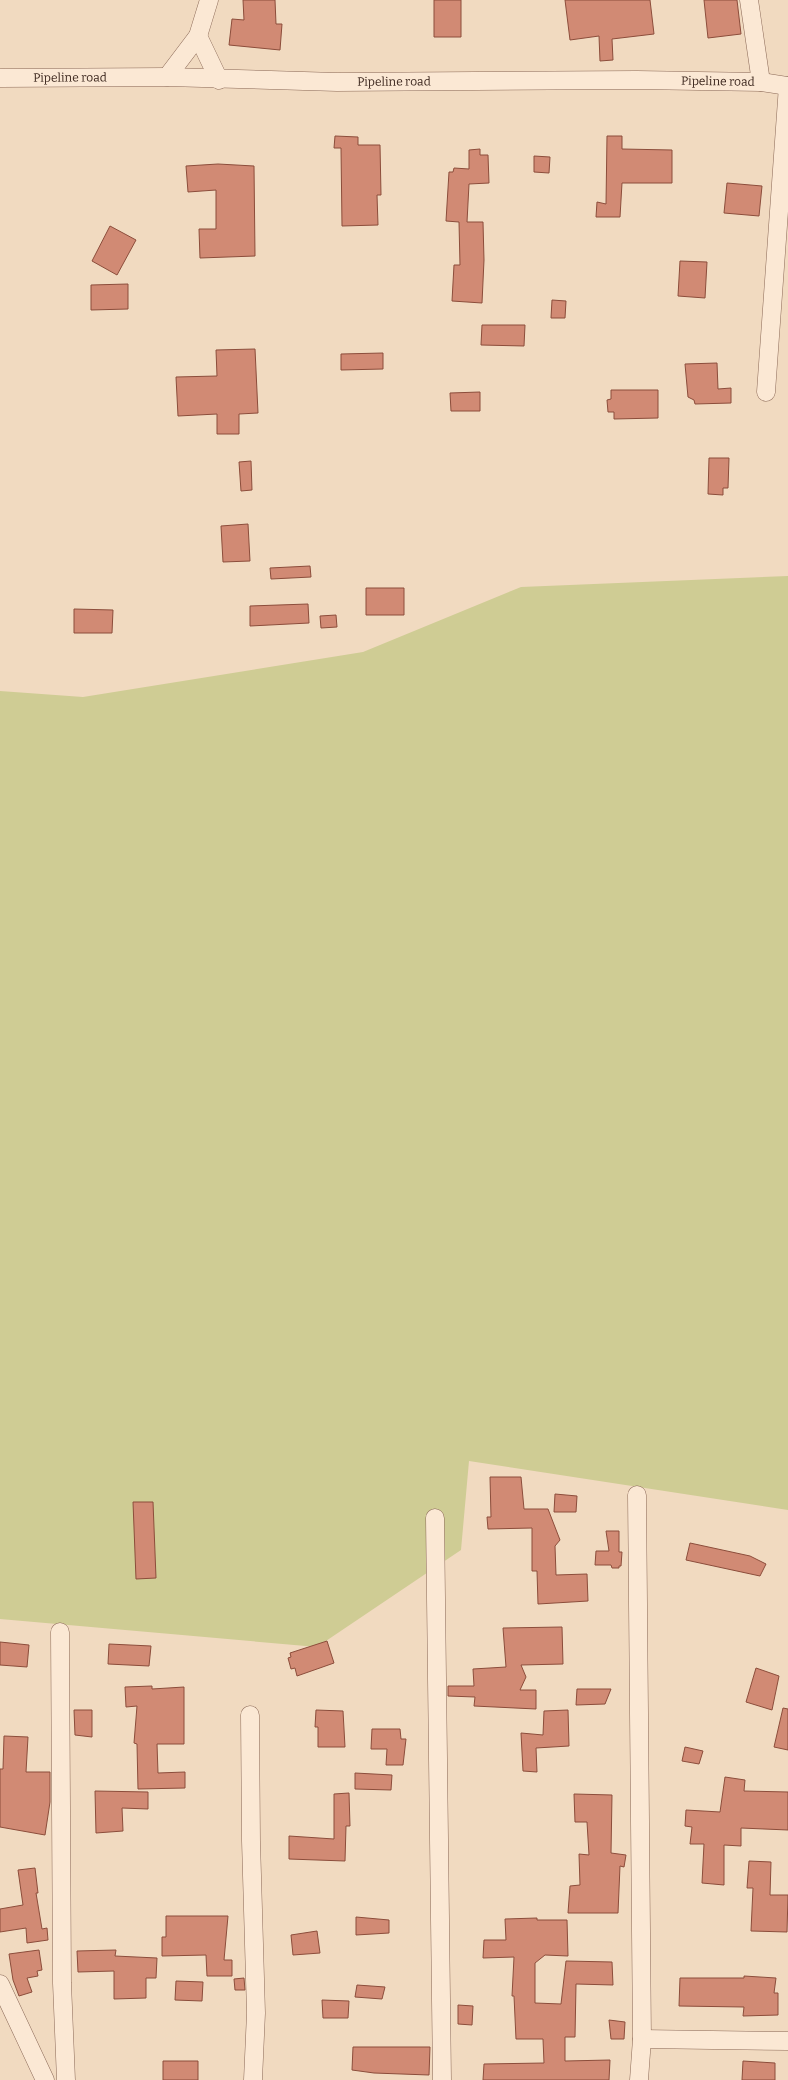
<svg xmlns="http://www.w3.org/2000/svg" width="788" height="2080" font-family="Bitter,serif">
<style>
.green{fill:#cfcc94}
.building{fill:#d18a74;stroke:#8c4d3b}
.lines{fill:none;stroke-linecap:round;stroke-linejoin:round}
.street-casing{stroke:#8b6957;stroke-width:19}
.street{stroke:#fbe8d4;stroke-width:18}
.labels{text-anchor:middle;dominant-baseline:central;stroke-width:3;stroke-linejoin:round;paint-order:stroke}
.street-label{font-size:12px;fill:#3a251c;stroke:#f8e5d0}
</style>
<rect width="100%" height="100%" fill="#f1dac0"/>
<path class="green" d="M788,576V1510L469,1461L461,1550L317,1647L0,1619V691L83,697L363,652L521,587Z"/>
<path class="building" d="M243,0H275L276,24H282L280,50L229,45L232,19L244,20Z
M434,0H461V37H434Z
M565,0H650L654,34L612,39L613,60L600,61L599,36L570,40Z
M704,0H737L741,34L708,38Z
M335,136L358,137V145H380L381,195H377L378,225L342,226L341,148H334Z
M607,136H622V149L672,150V183H622L620,217H596L597,202L606,204Z
M480,149V155H488L489,183L469,184L467,222H483L484,260L482,303L452,301L454,265H460L459,222L446,221L449,172H453L454,168L469,169V150Z
M534,156L550,157L549,173L534,172Z
M218,164L254,166L255,256L200,258L199,229H216V190L188,192L186,166Z
M727,183L762,186L759,216L724,213Z
M110,226L136,240L117,275L92,261Z
M680,261L707,262L705,298L678,296Z
M128,284V309L91,310V285Z
M552,300L566,301L565,318H551Z
M482,325H525L524,346L481,345Z
M255,349L258,413L239,414V434H217V414L178,416L176,377L217,376L216,350Z
M383,353V369L341,370V354Z
M717,363L718,389L731,388V403L695,404L694,400L688,397L685,364Z
M611,390H658V418L614,419V412H608L607,400L611,399Z
M480,392V411H451L450,393Z
M709,458H729L728,488H723V495L708,494Z
M251,461L252,490L241,491L239,462Z
M248,524L250,561L223,562L221,526Z
M310,566L311,577L271,579L270,568Z
M366,588H404V615H366Z
M308,604L309,623L250,626V606Z
M74,609L113,610L112,633H74Z
M336,615L337,627L321,628L320,616Z
M490,1477H521L524,1509H548L560,1540L555,1546L556,1575L587,1574L588,1601L538,1604L537,1571H532V1528L488,1529L487,1517H491Z
M555,1494L577,1496L576,1512H554Z
M133,1502H153L156,1578L136,1579Z
M606,1531H619V1552H622L621,1566H619V1568H612L611,1565H595L596,1551H609Z
M690,1543L750,1556L766,1564L760,1576L686,1560Z
M562,1627L563,1664L521,1665L526,1677L520,1690H536V1709L474,1706L475,1697L448,1696V1686H474L473,1669L506,1667L503,1628Z
M327,1641L334,1663L297,1676L295,1668L291,1669L288,1658L291,1657L290,1653Z
M0,1642L29,1645L27,1667L0,1665Z
M109,1644L151,1646L149,1666L108,1664Z
M756,1668L779,1676L772,1710L746,1702Z
M152,1686V1689L184,1687V1744H157L158,1773L185,1772V1788L138,1789L137,1744L134,1743L137,1706L126,1707L125,1687Z
M577,1689H611L605,1704L576,1705Z
M783,1708L788,1709V1750L774,1747Z
M74,1710H92V1737L75,1735Z
M316,1710L343,1711L345,1747H318V1727H315Z
M568,1710L569,1746L536,1748L537,1772L523,1771L521,1733L543,1735L544,1711Z
M372,1729H400L401,1739H406L403,1765H386L387,1749H371Z
M4,1736L28,1737L26,1772H50V1802L45,1835L0,1827V1769H3Z
M685,1747L703,1751L699,1764L682,1761Z
M355,1773L392,1775L391,1790L355,1789Z
M725,1777L745,1780L744,1791L788,1792V1830L741,1828V1846L724,1845V1885L702,1883L704,1844H690L692,1827L685,1826L686,1810L720,1812Z
M95,1791L148,1792V1809L122,1808L123,1831L96,1833Z
M349,1793L350,1826H346L345,1861L289,1859V1836L334,1839V1794Z
M574,1794L612,1795L611,1853L626,1855L624,1867L620,1866L618,1913H568L570,1886L580,1885L579,1854L589,1855L587,1822H575Z
M749,1861L771,1862L770,1895H788L787,1932L751,1931L753,1888H747Z
M35,1868L38,1893H36L42,1929L47,1928L48,1940L27,1943L26,1928L0,1932V1909L23,1905L18,1870Z
M166,1916H228L224,1960H232V1976H207L206,1955L162,1956V1937H166Z
M356,1917L389,1920V1933L356,1935Z
M537,1918V1920H567L568,1956L545,1955L535,1963V2003L561,2004L566,1961L612,1962L613,1985L576,1984L575,2037H565V2061L610,2060L609,2080H483L484,2064L544,2063L543,2039H516L514,1996H512L514,1957L483,1958L484,1940H506L505,1919Z
M317,1931L320,1953L293,1955L291,1935Z
M39,1950L42,1970L37,1971L38,1976L27,1978L32,1992L19,1996L13,1980L9,1954Z
M116,1950L115,1956L157,1958L156,1978H146V1998L114,1999V1971L78,1972L77,1951Z
M744,1976L776,1978L774,1993H778V2015L743,2016L744,2007L679,2006L680,1978H744Z
M244,1978L245,1990H235L234,1979Z
M176,1981L203,1982L202,2001L175,2000Z
M357,1985L385,1987L382,1999L355,1997Z
M322,2000L349,2001L348,2018H323Z
M458,2005L473,2006L472,2025L458,2024Z
M609,2020L625,2022L624,2039H611Z
M353,2047H430L429,2075L374,2073L352,2070Z
M163,2061H198V2080H163Z
M743,2061L775,2063V2080H742Z"/>
<g class="lines">
<defs>
<g id="street">
<path d="M749,0L761,82"/>
<path d="M198,36L219,80"/>
<path d="M167,77L198,36L209,0"/>
<path id="s1" d="M0,78L167,77L337,82L637,80L761,82L788,86"/>
<path d="M766,392L788,86"/>
<path d="M637,1495L642,2039L639,2080"/>
<path d="M435,1518L442,2080"/>
<path d="M60,1632L62,1983L66,2080"/>
<path d="M250,1715L251,1841L256,2013L253,2080"/>
<path d="M0,1984L45,2080"/>
<path d="M642,2039L788,2041"/>
</g>
</defs>
<use href="#street" class="street-casing"/>
<use href="#street" class="street"/>
</g>
<g class="labels">
<g class="street-label">
<text stroke="none"><textPath href="#s1" startOffset="70">Pipeline road</textPath></text>
<text stroke="none"><textPath href="#s1" startOffset="394">Pipeline road</textPath></text>
<text stroke="none"><textPath href="#s1" startOffset="718">Pipeline road</textPath></text>
</g>
</g>
</svg>
